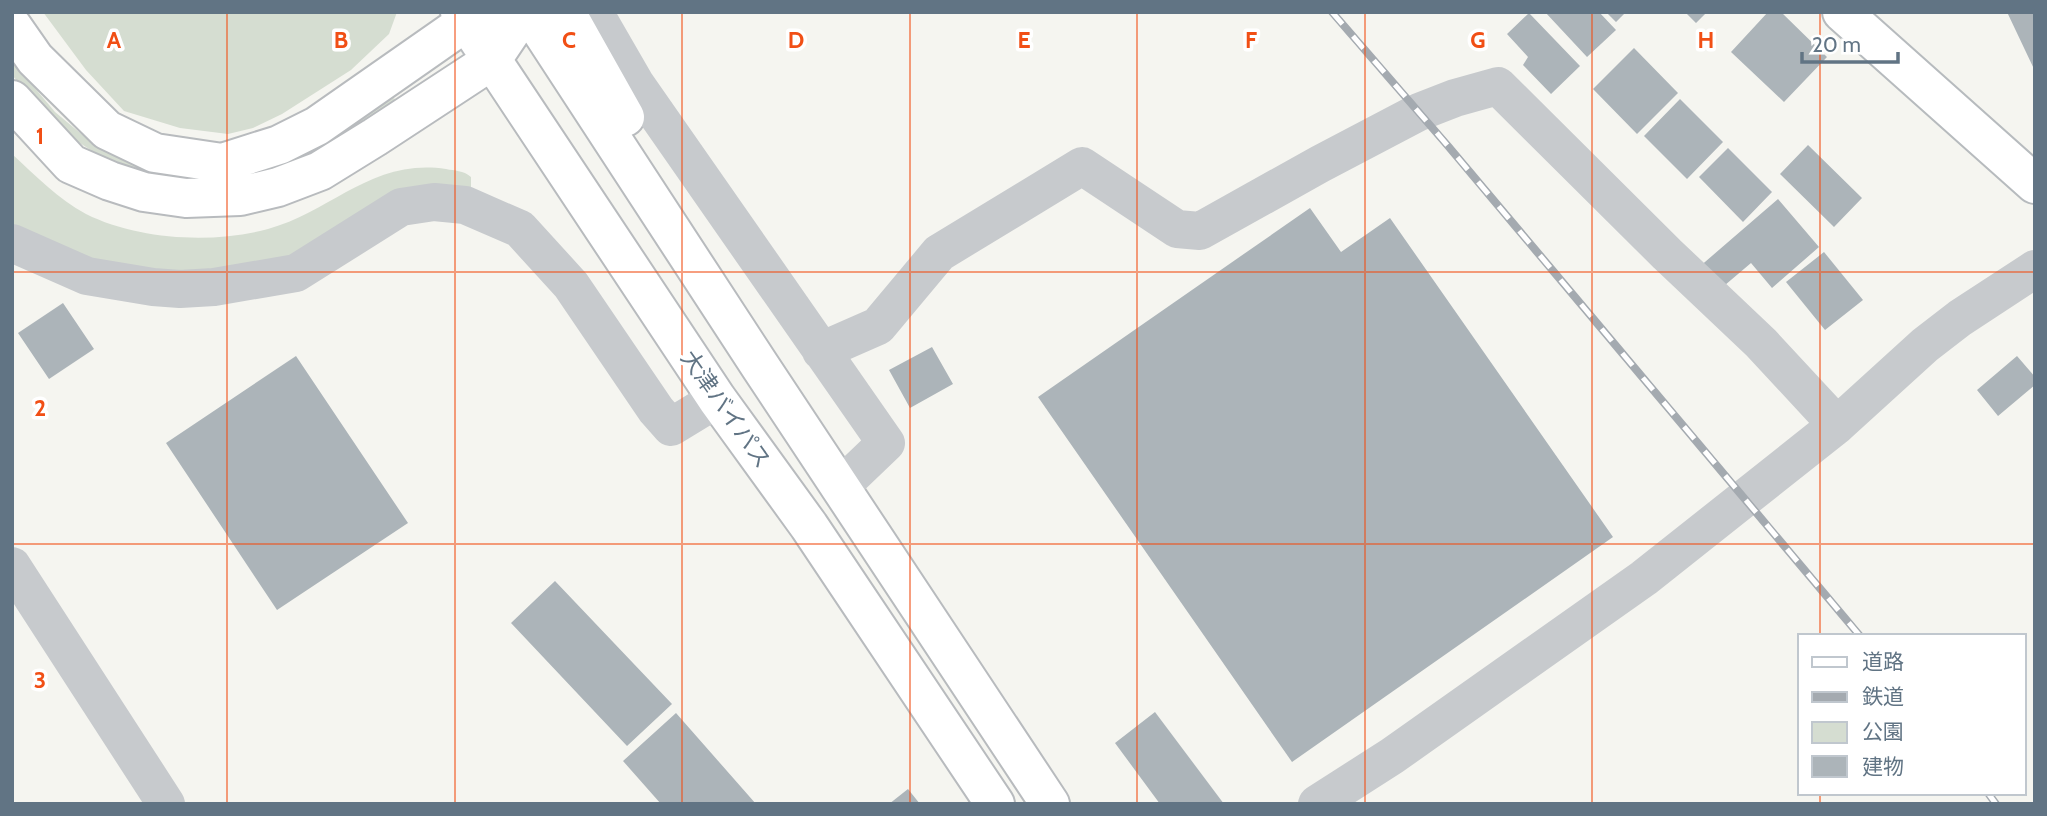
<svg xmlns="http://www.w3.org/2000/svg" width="2047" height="816" font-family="Cabin,'Noto Sans JP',sans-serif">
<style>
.green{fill:#d5ddd1}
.building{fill:#acb4b9}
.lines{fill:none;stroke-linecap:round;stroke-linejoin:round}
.primary-casing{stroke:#b7bbbe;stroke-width:42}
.highway-casing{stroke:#b8bbbe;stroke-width:42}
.street{stroke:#c7cacd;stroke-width:38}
.primary{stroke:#fff;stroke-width:38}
.highway{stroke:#fff;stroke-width:38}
.rail-casing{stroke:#a4aab0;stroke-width:8}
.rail{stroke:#fff;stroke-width:5;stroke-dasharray:16;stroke-linecap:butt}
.grid{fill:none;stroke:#f14f15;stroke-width:2;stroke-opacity:0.55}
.labels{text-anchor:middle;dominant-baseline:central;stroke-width:7;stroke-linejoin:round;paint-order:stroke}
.street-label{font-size:23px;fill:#617484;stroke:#fff}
.grid-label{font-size:23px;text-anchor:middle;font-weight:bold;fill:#f14f15;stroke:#fff;stroke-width:7;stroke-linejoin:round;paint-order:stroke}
</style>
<rect width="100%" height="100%" fill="#f5f5f0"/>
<path class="green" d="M43,12H397L389,34L351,70L282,114L253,128L228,134L180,128L124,111L86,70Z
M12,61L55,112L85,137L129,160L351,122L394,98L397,103L302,164L272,172L172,182L111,163L61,131L12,75Z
M12,154C35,175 58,199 86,214C138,240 213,244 268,229C333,211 372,158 446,169C455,171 463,170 471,177V191L316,252L150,280L12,230Z"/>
<path class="building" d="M1545,12H1599L1616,30L1587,57Z
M1606,12H1626L1616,22Z
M1685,12H1707L1696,23Z
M1768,12H1781L1827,57L1784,102L1731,52Z
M2007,12H2035V71Z
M1529,13L1580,66L1551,94L1523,65L1528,57L1507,34Z
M1634,48L1678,93L1637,134L1593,89Z
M1680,99L1723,142L1687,179L1644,136Z
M1808,145L1862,198L1834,227L1780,174Z
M1728,148L1772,192L1743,222L1699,177Z
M1778,199L1819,247L1772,288L1751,263L1718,291L1698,268Z
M1310,208L1341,252L1390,218L1613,537L1292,762L1038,397Z
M1824,252L1863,300L1825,330L1786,282Z
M63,303L94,349L49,379L18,333Z
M932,347L953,384L910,408L889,370Z
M296,356L408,523L277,610L166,443Z
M2017,356L2035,377V385L1998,416L1977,390Z
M555,581L672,704L627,746L511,623Z
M1155,712L1224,804H1160L1115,743Z
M676,713L756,804H661L623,761Z
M908,789L920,804H889Z"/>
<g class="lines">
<defs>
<path id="primary" d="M1842,12L2035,184"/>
<path id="highway" d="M460,12L717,399L809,526L995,804
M529,12L760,366L1050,804
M566,12L625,117
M12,26L35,59L107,130L155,153L222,163L279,145L317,126L466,22L491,16
M12,100L71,164L110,181L144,192L186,198L240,196L278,187L320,171L375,137L491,61L524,12"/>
</defs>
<use href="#primary" class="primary-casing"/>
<use href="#highway" class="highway-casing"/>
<path class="street" d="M594,12L635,83L886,443L840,487
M12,243L87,276L153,287L180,289L214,287L296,273L401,207L434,202L465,205L520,229L571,285L656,410L671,427L717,399
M821,351L878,326L939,253L1082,166L1177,229L1200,231L1320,164L1419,112L1455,98L1498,86L1667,254L1761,343L1837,425
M12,566L166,804
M1317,804L1392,756L1644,578L1837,425L1925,345L1960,318L2035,269"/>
<use href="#primary" class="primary"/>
<use href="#highway" class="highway"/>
<defs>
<path id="rail" d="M1332,12L1448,146L1860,636
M1988,793L1996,804"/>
</defs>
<use href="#rail" class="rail-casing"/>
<use href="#rail" class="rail"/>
</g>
<path class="grid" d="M227,12V804M455,12V804M682,12V804M910,12V804M1137,12V804M1365,12V804M1592,12V804M1820,12V636M12,272H2035M12,544H2035M1820,793V804"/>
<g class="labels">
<g class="street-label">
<text transform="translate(726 409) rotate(55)">大津バイパス</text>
</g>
</g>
<g class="grid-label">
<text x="114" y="48">A</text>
<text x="341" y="48">B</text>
<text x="569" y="48">C</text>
<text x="796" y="48">D</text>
<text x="1024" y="48">E</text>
<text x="1251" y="48">F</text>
<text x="1478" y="48">G</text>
<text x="1706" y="48">H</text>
<text x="40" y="144">1</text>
<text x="40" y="416">2</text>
<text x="40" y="688">3</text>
</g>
<rect width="2047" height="816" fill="none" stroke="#617484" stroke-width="28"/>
<rect x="1798" y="634" width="228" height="161" fill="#ffffff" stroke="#c0c7ce" stroke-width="2"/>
<rect x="1812" y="657" width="35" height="10" fill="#ffffff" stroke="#c0c7ce" stroke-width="2"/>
<text x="1862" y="669" font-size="21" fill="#617484">道路</text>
<rect x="1812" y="692" width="35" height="10" fill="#a4aab0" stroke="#c0c7ce" stroke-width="2"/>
<text x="1862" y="704" font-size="21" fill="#617484">鉄道</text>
<rect x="1812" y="722" width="35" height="21" fill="#d5ddd1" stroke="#c0c7ce" stroke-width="2"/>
<text x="1862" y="739" font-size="21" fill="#617484">公園</text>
<rect x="1812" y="756" width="35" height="21" fill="#acb4b9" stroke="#c0c7ce" stroke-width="2"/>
<text x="1862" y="774" font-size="21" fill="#617484">建物</text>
<path d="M1802 52v10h96v-10" fill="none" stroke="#617484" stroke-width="3.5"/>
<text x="1812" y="52" font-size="21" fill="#617484" stroke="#ffffff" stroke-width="5" paint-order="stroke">20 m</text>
</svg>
